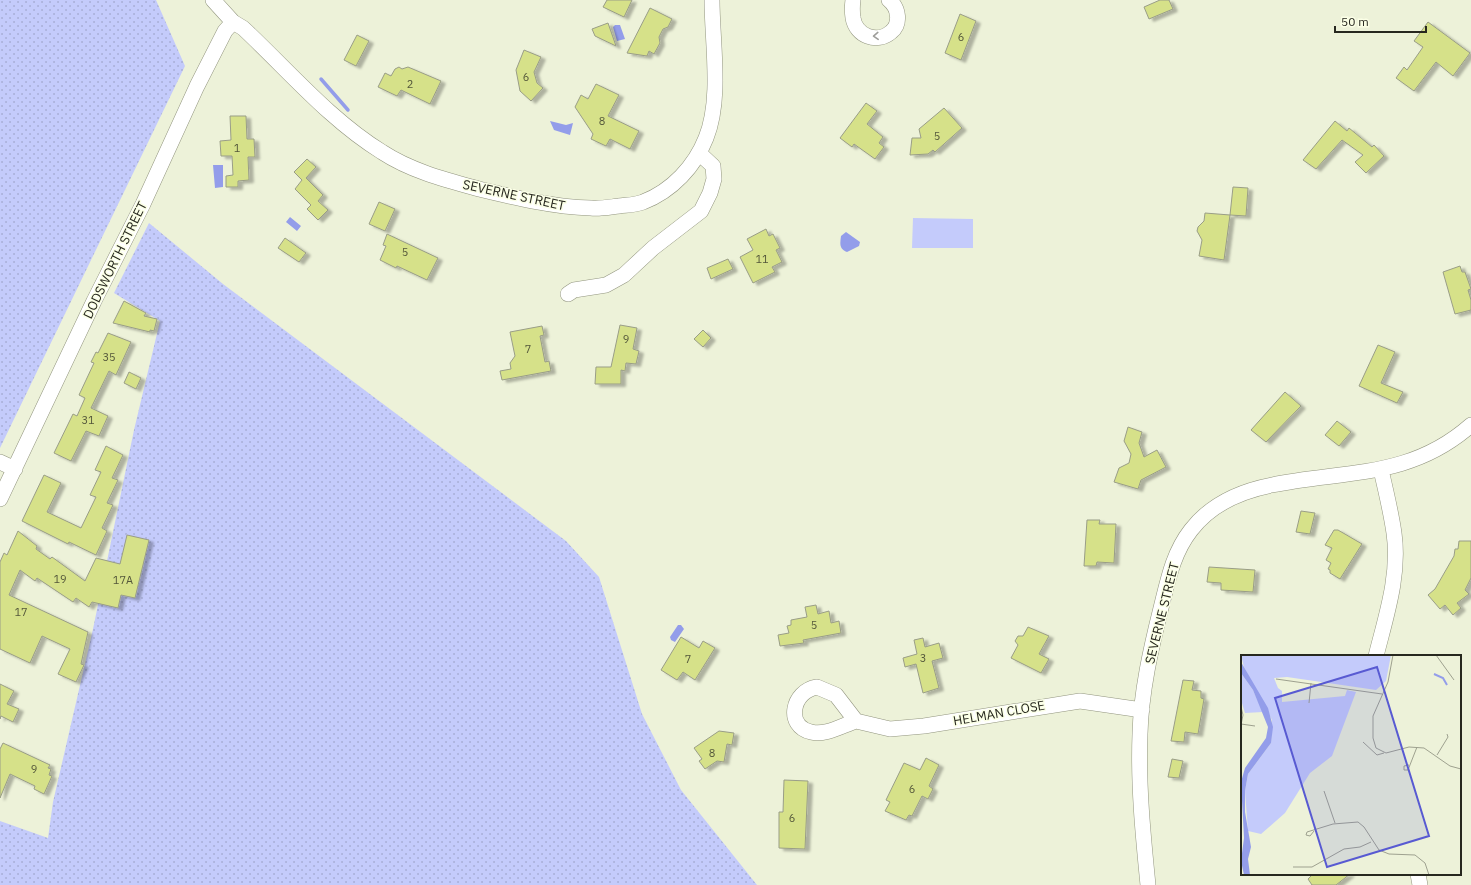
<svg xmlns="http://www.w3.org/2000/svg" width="1471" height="885" font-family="'IBM Plex Sans',sans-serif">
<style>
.grass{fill:url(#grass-dots)}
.pitch{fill:#c4cbfb}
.water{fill:#939dea}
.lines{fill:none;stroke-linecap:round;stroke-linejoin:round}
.stream{stroke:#939dea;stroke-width:3.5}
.building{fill:#d6e189;stroke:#999d87;filter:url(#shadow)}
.minor-casing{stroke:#92957f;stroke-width:16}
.minor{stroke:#fff;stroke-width:15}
.oneway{stroke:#9e9e9a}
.labels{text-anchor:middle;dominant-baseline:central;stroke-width:3;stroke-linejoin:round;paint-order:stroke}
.number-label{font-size:11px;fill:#53563a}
.street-label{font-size:13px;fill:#27281f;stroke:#fbffe6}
.inset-river{fill:none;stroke:#939dea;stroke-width:2}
.inset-road{fill:none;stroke:#9ea18f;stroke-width:1}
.view{fill:#585ad2;fill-opacity:0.15;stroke:#585ad2;stroke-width:2}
.inset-edge{fill:none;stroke:#27281f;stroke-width:2}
</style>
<defs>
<pattern id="grass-dots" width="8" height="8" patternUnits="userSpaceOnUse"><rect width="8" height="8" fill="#c4cbfb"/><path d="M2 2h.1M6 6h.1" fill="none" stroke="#a8aed7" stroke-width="1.8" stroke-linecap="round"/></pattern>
<filter id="shadow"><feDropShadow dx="4.5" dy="2.5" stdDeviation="1" flood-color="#0004"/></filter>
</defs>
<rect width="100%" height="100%" fill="#edf2d9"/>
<path class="grass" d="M0,0H156L185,66L0,448Z
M149,223L223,284L566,541L599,577L642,714L681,790L757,885H0V821L48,838L53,802L93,629L134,430L160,321L114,293Z"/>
<path class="pitch" d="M913,218L973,219V248H912Z"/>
<path class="water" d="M615,25H620L625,39L617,41L613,27Z
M550,121L566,125L573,123L570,135L554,130Z
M213,165H223V187L215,188Z
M290,217L301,226L297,231L286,222Z
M846,232L860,242L859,246L847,252C839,249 840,244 841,236Z
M678,625H681L684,629L675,642L671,640L670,637Z"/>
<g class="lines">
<path class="stream" d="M321,79L348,110"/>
</g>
<path class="building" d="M607,0H632L624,17L603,7Z
M1160,0H1169L1173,9L1149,19L1144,7Z
M650,8L672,19L668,27L663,29L659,37L660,43L654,54L649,51L647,56L627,53Z
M960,14L976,21L961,60L945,53Z
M1428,22L1470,53L1453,76L1436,62L1414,91L1396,78L1404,67L1407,70L1423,47L1414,41Z
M608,23L616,46L595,36L592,29Z
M357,35L369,41L356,66L344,60Z
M524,50L541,57L534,72L537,83L543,88L531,101L520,91L516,70Z
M399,67L402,69L408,67L441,81L430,104L401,90L397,96L378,87L385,73L391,76L395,69Z
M596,84L619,95L608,116L639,131L630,149L610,139L606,146L591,139L593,134L575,107L581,95L588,99Z
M866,103L877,111L867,124L883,137L879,143L884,147L875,159L854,144L852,147L840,138Z
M944,108L962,128L935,152L933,150L928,154L910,155L912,138H921L919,129Z
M230,116H246L247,139H254L255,157H248L249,180L238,181V187H226V176L233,175L232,156H221L220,141L231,140Z
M1335,121L1347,131L1349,128L1372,147L1374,145L1384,156L1366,173L1355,162L1363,155L1342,140L1316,169L1303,160Z
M307,159L316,167L306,178L323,195L318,201L328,210L318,220L307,209L311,205L295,189L302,180L294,172Z
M1233,187L1248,188L1246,216L1230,215Z
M379,202L395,209L385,231L369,224Z
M1205,213L1230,215L1224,260L1199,256L1202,240L1197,231L1198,227L1204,221Z
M766,229L769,236L773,234L780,248L776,250L782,262L772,267L775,272L753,283L740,257L753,250L747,239Z
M387,234L438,258L427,280L397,266L396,268L380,260L386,246L383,245Z
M285,238L306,253L299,262L278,248Z
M728,259L733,269L711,279L707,268Z
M1460,266L1462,272H1465L1471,289L1468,290L1471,300V310L1455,314L1443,272Z
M124,301L146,313L144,316L157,319L154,331L150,330V332L113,323Z
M620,325L637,328L633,349L639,351L636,364L626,363L625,371L621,370V384H595L596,367H611Z
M542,326L544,335L540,336L545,362L549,361L551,371L502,380L500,371L511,369L510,363L515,356L510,332Z
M703,330L711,338L703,347L694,339Z
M108,333L131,342L116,375L109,371L91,408L108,416L99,436L86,431L71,461L54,453L73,414L77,416L85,398L79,395L94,363L91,362L96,352L98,353Z
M1378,345L1395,352L1381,383L1403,392L1397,403L1359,386Z
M129,372L141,378L136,389L124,383Z
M1285,392L1301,406L1266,442L1251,430Z
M1337,421L1351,432L1339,446L1325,435Z
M1128,427L1142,432L1139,443L1144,457L1157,450L1166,467L1141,480L1138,489L1114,482L1119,468L1129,463L1131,454L1124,441Z
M106,446L123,455L112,478L118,480L107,503L113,505L102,528L107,531L96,555L69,542L68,544L22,521L44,475L61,483L47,512L81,528L96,497L90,495L101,472L95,470Z
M1301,511L1315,513L1310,534L1296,532Z
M1087,520H1100L1099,524H1116L1114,563L1097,562L1096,566H1084Z
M1334,530H1338L1362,544L1340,579L1330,573V570L1328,569L1331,563L1326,560L1332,548L1325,545Z
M18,531L37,546L36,549L50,559L52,557L85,581L96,558L120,564L127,535L149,540L135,598L121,595L118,608L92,602L89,607L76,598L73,602L37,578L35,581L20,570L9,595L88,632L81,664L84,665L76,682L58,674L70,649L42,636L30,663L0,649V562L4,553L7,555Z
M1459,541H1471V578L1465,590L1469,594L1457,603L1461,608L1453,615L1445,605L1440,609L1428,595L1435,589L1454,556L1455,549H1458Z
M1209,567L1255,570L1253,592L1221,590V583L1207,582Z
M816,605L818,614L829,611L831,623L839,621L841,633L803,640L804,643L780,646L778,635L789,633L787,626L791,625V620L807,617L805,607Z
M1028,627L1049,636L1039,654L1049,659L1041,673L1011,658L1018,645L1015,641L1018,636H1023Z
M681,637L699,648L703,641L715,648L695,680L683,672L677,680L661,670Z
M923,638L925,647L939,643L943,658L932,661L939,688L923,693L916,664L905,667L903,658L917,654L914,640Z
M1183,680L1194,681L1192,690L1201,691V698L1204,699L1198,734L1185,732L1184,742L1171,741Z
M0,684L14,691L7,704L19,709L13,722L1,716L0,719Z
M719,731L734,733L732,745L727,744L724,762L717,761L705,769L699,761L702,759L694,748Z
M3,743L50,765L48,768L51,769L49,775L52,776L44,794L34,789L35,786L10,774L0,798V749Z
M926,758L939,765L929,786L933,789L928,799L922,796L912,816L909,815L906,820L885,811L890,802L886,800L904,763L920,770Z
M1172,759L1183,761L1179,778L1168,777Z
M784,780L808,781L805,849L779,848V812H783Z
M1313,874H1350L1336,885H1312L1308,879Z"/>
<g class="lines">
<defs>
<path id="minor" d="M213,0L233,22L243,28C288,70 330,120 382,152C411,171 446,180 479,189C516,198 553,207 591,208C600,209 610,207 619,206C626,205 636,205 643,202C672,191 695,166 706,138C722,99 712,42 712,0
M853,0C852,7 852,11 853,18C856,36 877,44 891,32C901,24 899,8 889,0
M568,294L574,290L606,285L624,275L653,248L701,211L710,193L714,179L713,166L699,153
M0,462L15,469
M0,499L94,301L143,204L197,86L225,31L233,22
M1376,656C1386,616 1400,575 1394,533C1391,512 1386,491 1381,470
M817,687L836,695L856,721C843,725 825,736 811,732C785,726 792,691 817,687Z
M856,721L890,729L924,726L1080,701L1142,710
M1418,874L1420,885
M1148,885C1143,835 1138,784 1140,734C1141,692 1151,648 1161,608C1168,580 1173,553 1191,530C1211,504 1241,491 1272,485C1345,470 1410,479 1471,425"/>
</defs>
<use href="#minor" class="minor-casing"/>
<use href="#minor" class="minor"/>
</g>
<defs><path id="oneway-chevron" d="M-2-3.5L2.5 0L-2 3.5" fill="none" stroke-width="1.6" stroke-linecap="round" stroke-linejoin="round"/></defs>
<use class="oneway" href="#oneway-chevron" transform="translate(876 36) rotate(177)"/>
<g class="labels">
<g class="number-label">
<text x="961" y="37">6</text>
<text x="526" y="77">6</text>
<text x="410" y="84">2</text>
<text x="602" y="121">8</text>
<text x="937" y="136">5</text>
<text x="237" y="148">1</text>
<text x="405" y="252">5</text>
<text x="762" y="259">11</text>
<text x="626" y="339">9</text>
<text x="528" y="349">7</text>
<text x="109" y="357">35</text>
<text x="88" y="420">31</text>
<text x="60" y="579">19</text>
<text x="123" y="580">17A</text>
<text x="21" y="612">17</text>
<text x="814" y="625">5</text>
<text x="923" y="658">3</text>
<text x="688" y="659">7</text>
<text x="712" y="753">8</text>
<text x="34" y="769">9</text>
<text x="912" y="789">6</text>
<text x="792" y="818">6</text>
</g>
<g class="street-label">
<text transform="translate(514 195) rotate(12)">SEVERNE STREET</text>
<text transform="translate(115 260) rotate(-64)">DODSWORTH STREET</text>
<text transform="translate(1162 613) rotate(-76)">SEVERNE STREET</text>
<text transform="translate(999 713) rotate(-10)">HELMAN CLOSE</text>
</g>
</g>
<g transform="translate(1241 655)">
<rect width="220" height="220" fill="#edf2d9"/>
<path d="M0,0H150L145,26L135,35L46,22L33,23L37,33L41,36V47L104,41L106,35L115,37L91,101L69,118L44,158L20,179L7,176L4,136L7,119L30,88L31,65L3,12Z" fill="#c4cbfb"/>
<path d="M0,18L12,35L22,57L4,58L0,45Z" fill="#c4cbfb"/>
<path d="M0,7L27,53L32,72L30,88L7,119L4,136V157L10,192L7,204L9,220H3L0,206L3,183L0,127L4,113L25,83L27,72L12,35L0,18Z" fill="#939dea"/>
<path class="inset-river" d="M193,19L202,23L206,30"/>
<path class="inset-road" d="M152,0L147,27L132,61V83L135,93L145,98L168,92L183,93L209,111L220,114M195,0L213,25M35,24L141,39M68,48L70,28M0,52L2,60L0,70M0,69L14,71M122,87L136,100L143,98M196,100L207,82L206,79M168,110L163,111V115H167L176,92M83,136L94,168M73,176L69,181L65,180L66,177L92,169L117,167L123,172L138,195L148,199L174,200L184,208L188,220M52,212H71L103,194L119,192L130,187"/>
<path class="view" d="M136,12L188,181L86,212L34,43Z"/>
<rect width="220" height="220" class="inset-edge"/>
</g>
<path d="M1335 26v6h91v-6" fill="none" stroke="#27281f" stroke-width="2"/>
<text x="1341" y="26" font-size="12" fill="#27281f" stroke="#fbffe6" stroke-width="3" paint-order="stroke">50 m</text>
</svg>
